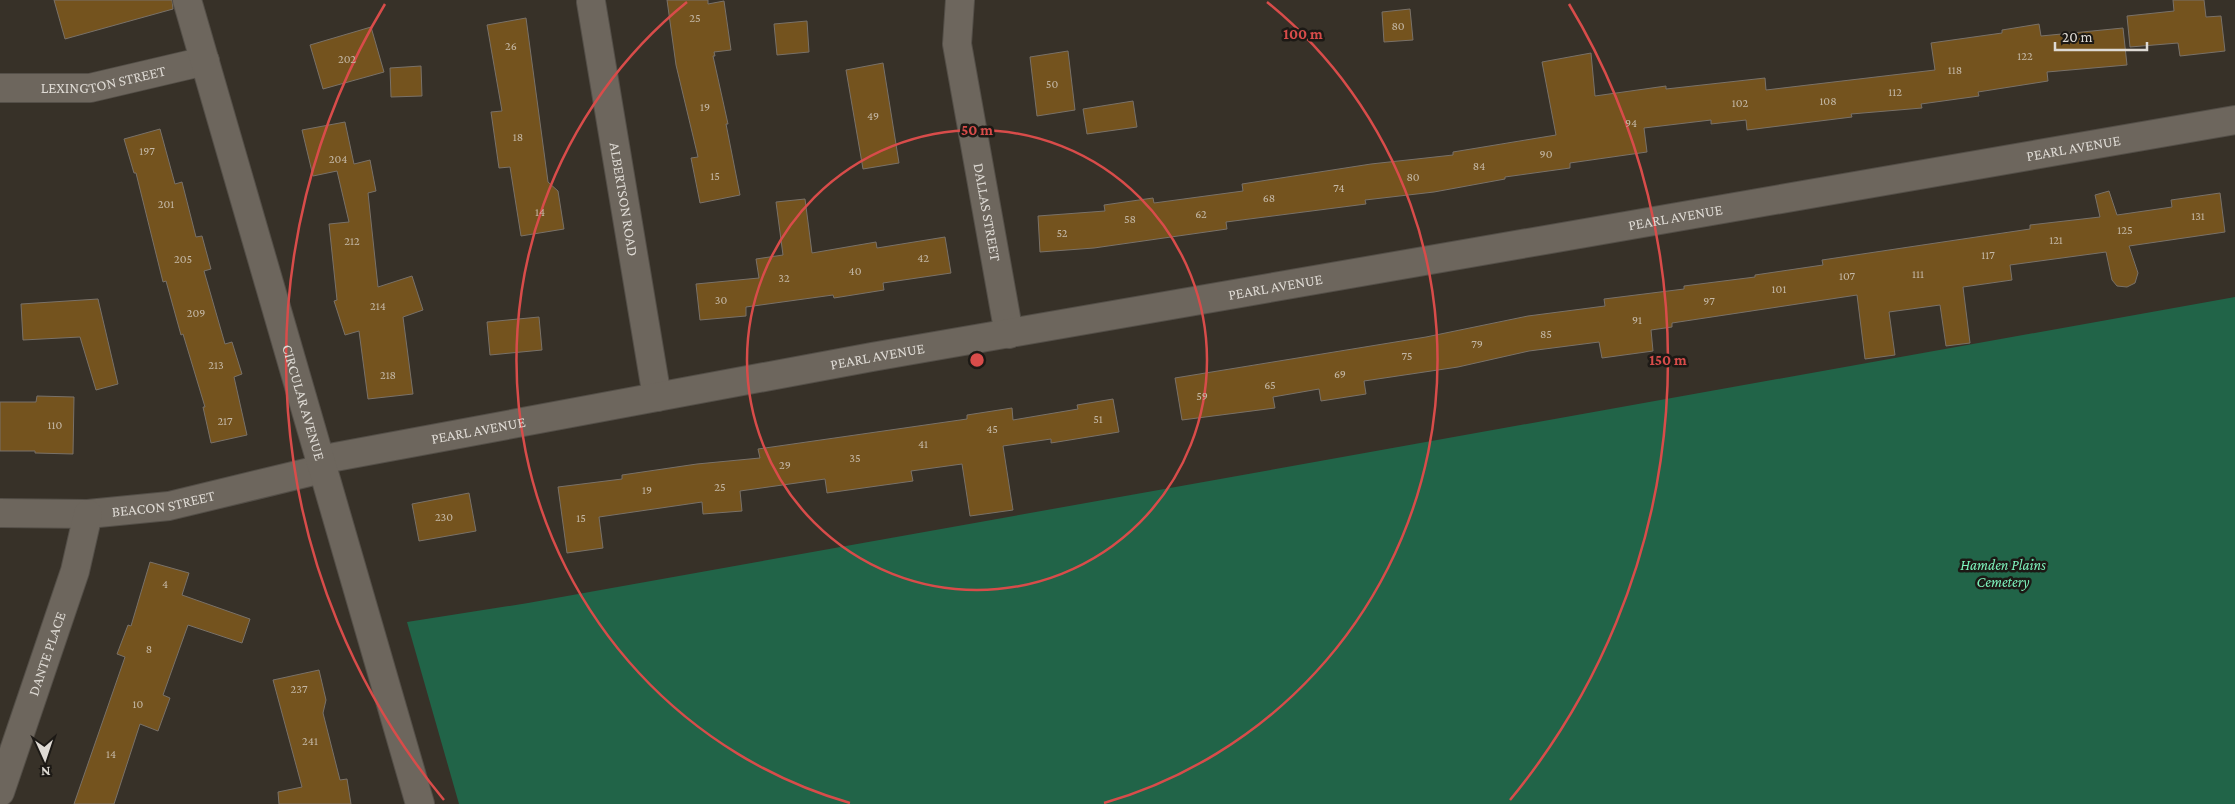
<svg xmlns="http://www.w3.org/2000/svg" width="2235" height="804" font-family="'Crimson Pro',serif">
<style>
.green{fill:#216448}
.building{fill:#74531e;stroke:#797168}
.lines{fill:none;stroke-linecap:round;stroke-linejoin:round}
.street-casing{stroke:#544f48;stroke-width:30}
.secondary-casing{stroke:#544f48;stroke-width:30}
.street{stroke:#6d665d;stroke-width:28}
.secondary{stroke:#6d665d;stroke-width:28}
.ring{fill:none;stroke:#d84c4a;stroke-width:2.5}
.labels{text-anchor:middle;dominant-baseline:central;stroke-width:5;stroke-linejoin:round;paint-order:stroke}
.number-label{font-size:12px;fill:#c4b8a6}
.street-label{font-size:15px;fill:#dedad4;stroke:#1c1915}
.park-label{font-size:15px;font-style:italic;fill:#7df1bb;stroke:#1c1915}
.centre{fill:#d84c4a;stroke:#1c1915;stroke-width:2.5}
.ring-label{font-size:15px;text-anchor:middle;font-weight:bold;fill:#d84c4a;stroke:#1c1915;stroke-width:5;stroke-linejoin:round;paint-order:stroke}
</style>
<rect width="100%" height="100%" fill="#373128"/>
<path class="green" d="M2235,297V804H459L407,622L528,603Z"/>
<path class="building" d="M54,0H172L173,9L65,39Z
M667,0H708V4L724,1L731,50L714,52L715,56H713L728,124H726L740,195L700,203L691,158L698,157L676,65Z
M2173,0H2204L2206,17L2221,16L2225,51L2180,56L2178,43L2130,47L2127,16L2174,11Z
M1410,9L1413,40L1384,42L1382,12Z
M526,18L548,182L558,191L564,229L521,236L510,167L499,168L491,112L502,111L487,25Z
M807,21L809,52L777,55L774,24Z
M2039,24L2041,36L2123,28L2127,65L2047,72L2048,81L1978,92L1979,96L1921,104L1922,108L1851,114L1852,117L1747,130L1746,120L1711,124V120L1644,128L1647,152L1570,163V168L1505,177V179L1434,192L1365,200L1366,204L1226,222L1227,229L1094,248L1040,252L1038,216L1105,211L1104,205L1153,198L1154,203L1243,191L1242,184L1371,164L1453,155V152L1556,135L1542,62L1591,53L1595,96L1666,86V89L1765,78L1766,90L1935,70L1931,43L2002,33V30Z
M371,27L384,72L323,89L310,45Z
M1068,51L1075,110L1037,116L1030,57Z
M883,63L899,163L863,169L846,70Z
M421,66L422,96L391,97L390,68Z
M1133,101L1137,127L1087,134L1083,109Z
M345,122L354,164L370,160L376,191L368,193L378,287L412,276L423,310L403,317L413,394L368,399L359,331L345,335L334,301L337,300L329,224L349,222L337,171L313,176L302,130Z
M160,129L175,184L182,182L196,237L202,236L211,269L204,271L225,344L232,342L242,374L234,377L247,435L211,443L203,407H205L183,334L181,335L166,281L163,282L136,173H134L124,139Z
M2109,191L2117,215L2172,207L2171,200L2220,193L2225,232L2129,246L2138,273L2135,283L2127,287L2117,286L2112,280L2106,252L2010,265L2012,280L1963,287L1970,343L1946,346L1940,305L1889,312L1895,355L1865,359L1857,295L1672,323V327L1651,330L1653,351L1602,358L1599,342L1529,351L1458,367L1364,381L1366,394L1321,401L1319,389L1273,397L1275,408L1182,420L1175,378L1426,337L1528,316L1605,306L1604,299L1684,289V286L1755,277V275L1823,265L1822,260L2030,229V225L2100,217L2095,195Z
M805,199L812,253L876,242L877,248L945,237L951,273L883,283L884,290L834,298L833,295L746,307V316L700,320L696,284L759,278L756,259L783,255L776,202Z
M98,299L118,384L96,390L80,337L23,340L21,304Z
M539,317L542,350L490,355L487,322Z
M37,396L74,397L73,454L35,453V451H0V402H36Z
M1113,399L1119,432L1051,443V439L1003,446L1013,510L970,516L962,464L911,471L913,481L827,493L825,479L740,491L742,511L703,514L702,502L599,517L603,548L567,553L558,487L622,479V475L697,464L760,458L758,449L967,419V415L1012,408L1013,420L1078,409L1077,405Z
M469,493L476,531L419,541L412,504Z
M150,562L189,573L182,595L250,619L242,643L188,625L163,695L170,698L158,731L140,724L114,804H74L125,657L117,654L128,625L131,626Z
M319,670L326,700L323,713L340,780L347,779L351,804H279L278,792L302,787L273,680Z"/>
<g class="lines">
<defs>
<g id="street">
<path id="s1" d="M960,0L957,44L1009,334"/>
<path id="s2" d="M591,2L657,397"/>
<path id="s3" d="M0,88H90L205,61"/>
<path id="s4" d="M319,460L872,357L2235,120"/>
<path id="s5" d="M0,513L88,514L169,506L322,469"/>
<path id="s6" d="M0,792L75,571L88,514"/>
</g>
<g id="secondary">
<path id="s7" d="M187,0L420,804"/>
</g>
</defs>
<use href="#street" class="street-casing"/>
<use href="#secondary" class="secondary-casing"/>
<use href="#street" class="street"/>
<use href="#secondary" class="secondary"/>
</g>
<g class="ring">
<circle cx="977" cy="360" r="230"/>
<path d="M850 803A461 461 0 0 1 687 2M1267 2A461 461 0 0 1 1104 803"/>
<path d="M444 800A691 691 0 0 1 385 4M1569 4A691 691 0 0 1 1510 800"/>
</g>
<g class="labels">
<g class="number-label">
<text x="695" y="18">25</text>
<text x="1398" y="26">80</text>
<text x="511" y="46">26</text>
<text x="2025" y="56">122</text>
<text x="347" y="59">202</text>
<text x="1955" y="70">118</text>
<text x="1052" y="84">50</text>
<text x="1895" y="92">112</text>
<text x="1828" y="101">108</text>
<text x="1740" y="103">102</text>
<text x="705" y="107">19</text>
<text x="873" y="116">49</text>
<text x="1631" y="123">94</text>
<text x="518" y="137">18</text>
<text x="147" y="151">197</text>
<text x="1546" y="154">90</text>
<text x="338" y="159">204</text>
<text x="1479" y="166">84</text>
<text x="715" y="176">15</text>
<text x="1413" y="177">80</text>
<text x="1339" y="188">74</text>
<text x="1269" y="198">68</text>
<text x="166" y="204">201</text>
<text x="540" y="212">14</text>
<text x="1201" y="214">62</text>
<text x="2198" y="216">131</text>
<text x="1130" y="219">58</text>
<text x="2125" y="230">125</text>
<text x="1062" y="233">52</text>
<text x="2056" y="240">121</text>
<text x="352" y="241">212</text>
<text x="1988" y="255">117</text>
<text x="923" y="258">42</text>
<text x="183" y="259">205</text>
<text x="855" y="271">40</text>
<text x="1918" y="274">111</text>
<text x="1847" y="276">107</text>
<text x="784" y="278">32</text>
<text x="1779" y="289">101</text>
<text x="721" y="300">30</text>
<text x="1709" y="301">97</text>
<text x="378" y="306">214</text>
<text x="196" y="313">209</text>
<text x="1637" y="320">91</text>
<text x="1546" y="334">85</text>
<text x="1477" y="344">79</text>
<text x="1407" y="356">75</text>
<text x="216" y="365">213</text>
<text x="1340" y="374">69</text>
<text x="388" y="375">218</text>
<text x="1270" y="385">65</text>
<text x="1202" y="396">59</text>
<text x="1098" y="419">51</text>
<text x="225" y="421">217</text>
<text x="55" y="425">110</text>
<text x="992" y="429">45</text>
<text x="923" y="444">41</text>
<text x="855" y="458">35</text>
<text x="785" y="465">29</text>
<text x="720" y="487">25</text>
<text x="647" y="490">19</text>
<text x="444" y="517">230</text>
<text x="581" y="518">15</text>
<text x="165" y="584">4</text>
<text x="149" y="649">8</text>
<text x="299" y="689">237</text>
<text x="138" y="704">10</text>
<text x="310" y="741">241</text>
<text x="111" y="754">14</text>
</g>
<g class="street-label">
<text stroke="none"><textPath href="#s3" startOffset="104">LEXINGTON STREET</textPath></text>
<text stroke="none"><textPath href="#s4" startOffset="1782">PEARL AVENUE</textPath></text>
<text stroke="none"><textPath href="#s2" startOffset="200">ALBERTSON ROAD</textPath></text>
<text stroke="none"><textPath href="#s1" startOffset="215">DALLAS STREET</textPath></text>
<text stroke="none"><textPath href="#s4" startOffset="1378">PEARL AVENUE</textPath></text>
<text stroke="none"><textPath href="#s4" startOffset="972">PEARL AVENUE</textPath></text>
<text stroke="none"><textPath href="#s4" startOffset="568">PEARL AVENUE</textPath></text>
<text stroke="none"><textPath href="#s7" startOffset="419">CIRCULAR AVENUE</textPath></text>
<text stroke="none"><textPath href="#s4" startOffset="162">PEARL AVENUE</textPath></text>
<text stroke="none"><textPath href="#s5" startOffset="164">BEACON STREET</textPath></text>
<text stroke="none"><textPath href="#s6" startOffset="146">DANTE PLACE</textPath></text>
</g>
<g class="park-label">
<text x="2003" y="565">Hamden Plains<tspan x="2003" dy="17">Cemetery</tspan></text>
</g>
</g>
<circle cx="977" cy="360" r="8" class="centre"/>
<g class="ring-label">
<text x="1303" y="39">100 m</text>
<text x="977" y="135">50 m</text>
<text x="1668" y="365">150 m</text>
</g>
<g transform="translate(45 759) rotate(177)" stroke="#1c1915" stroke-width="4" paint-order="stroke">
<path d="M0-4L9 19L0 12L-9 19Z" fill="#dedad4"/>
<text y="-8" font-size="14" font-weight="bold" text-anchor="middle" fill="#dedad4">N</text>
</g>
<path d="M2055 42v8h92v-8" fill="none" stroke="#dedad4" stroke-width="2.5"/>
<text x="2062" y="42" font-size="15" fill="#dedad4" stroke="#1c1915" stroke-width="4" paint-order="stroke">20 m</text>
</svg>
